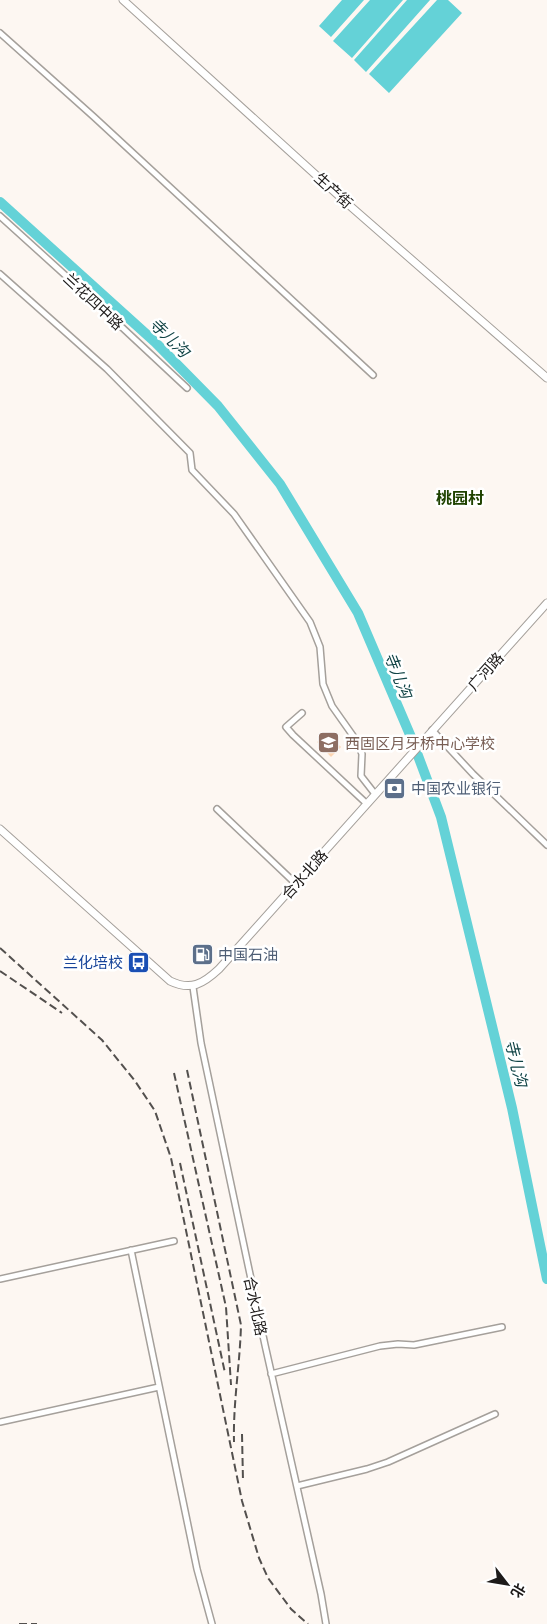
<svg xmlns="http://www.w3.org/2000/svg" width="547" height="1624" font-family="'Exo 2','Noto Sans SC',sans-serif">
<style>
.green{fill:#fdd6b3}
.water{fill:#64d2d7}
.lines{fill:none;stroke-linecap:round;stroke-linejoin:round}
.river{stroke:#64d2d7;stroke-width:10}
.street-casing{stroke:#a5a09b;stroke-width:8}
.secondary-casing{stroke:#a5a09b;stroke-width:9}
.street{stroke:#fff;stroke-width:5}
.secondary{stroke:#fff;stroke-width:7}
.rail{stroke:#53504e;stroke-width:2;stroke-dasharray:8 4;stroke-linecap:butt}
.labels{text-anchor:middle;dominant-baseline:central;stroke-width:5;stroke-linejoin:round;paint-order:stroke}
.street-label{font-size:15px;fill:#1d1a19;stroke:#fff}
.education-label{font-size:15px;fill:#785e54;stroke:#fff;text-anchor:start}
.service-label{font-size:15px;fill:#4e5e75;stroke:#fff;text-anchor:start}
.transit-label{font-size:15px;fill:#164399;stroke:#fff;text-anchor:end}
.water-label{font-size:16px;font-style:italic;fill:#114446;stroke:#fff}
.neighbourhood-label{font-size:16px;font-weight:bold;fill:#1f4200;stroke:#fff}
</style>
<rect width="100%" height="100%" fill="#fdf7f2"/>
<path class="green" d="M327,733L341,747L331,757L317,742Z"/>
<path class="water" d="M342,0H364L331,37L319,26Z
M370,0H403L352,58L333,41Z
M407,0H430L366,72L354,60Z
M437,0H448L462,13L389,93L369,74Z"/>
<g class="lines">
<path class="river" d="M0,202L155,342L218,406L280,484L358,613L411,737L441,817L512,1108L547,1279"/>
<defs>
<path id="street" d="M0,33L94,117L373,375
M0,216L97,304L187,388
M0,274L107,369L190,453L192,470L234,514L310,622L320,647L323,684L332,706L356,740L362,754L361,776L375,794
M302,713L286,727L293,735L366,803
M432,730L473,774L547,845
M217,809L295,883
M193,987L201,1043L265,1345L321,1594L326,1624
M131,1250L197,1569L212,1624
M0,1279L174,1241
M271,1374L380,1346L398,1344L414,1345L502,1327
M0,1422L159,1387
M297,1486L367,1469L388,1462L495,1414"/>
<path id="secondary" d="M123,0L349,205L547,378
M0,829L170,981C191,991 203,984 219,969L547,603"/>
</defs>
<use href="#street" class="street-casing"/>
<use href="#secondary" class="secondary-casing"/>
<use href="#street" class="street"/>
<use href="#secondary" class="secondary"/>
<path class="rail" d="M0,948L102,1040L135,1081L155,1111L171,1158L242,1501L259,1558L268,1578L291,1609L308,1624
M0,971L62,1013
M187,1070L241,1325C240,1364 233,1402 234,1442
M174,1073L226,1307L231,1385
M180,1163L225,1373
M242,1434L243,1481
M19,1624H37"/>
</g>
<defs>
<symbol id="school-square" viewBox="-11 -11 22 22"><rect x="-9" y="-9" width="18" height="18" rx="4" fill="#8d6e63" stroke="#fff"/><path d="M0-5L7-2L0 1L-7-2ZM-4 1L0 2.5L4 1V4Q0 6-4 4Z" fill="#fff"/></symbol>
<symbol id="bank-square" viewBox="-11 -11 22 22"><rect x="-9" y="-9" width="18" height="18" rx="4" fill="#5c6f8a" stroke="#fff"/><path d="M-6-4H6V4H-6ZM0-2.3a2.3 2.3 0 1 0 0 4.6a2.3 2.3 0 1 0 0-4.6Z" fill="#fff"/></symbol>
<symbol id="fuel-square" viewBox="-11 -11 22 22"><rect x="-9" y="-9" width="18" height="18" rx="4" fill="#5c6f8a" stroke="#fff"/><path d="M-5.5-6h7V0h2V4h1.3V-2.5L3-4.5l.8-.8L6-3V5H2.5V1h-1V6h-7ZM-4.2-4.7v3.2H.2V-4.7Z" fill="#fff"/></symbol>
<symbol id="bus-square" viewBox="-11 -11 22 22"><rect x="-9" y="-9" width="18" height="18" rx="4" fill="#1a4fb4" stroke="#fff"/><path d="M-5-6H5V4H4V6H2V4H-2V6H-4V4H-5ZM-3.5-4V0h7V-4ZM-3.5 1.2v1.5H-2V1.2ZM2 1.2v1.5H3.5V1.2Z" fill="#fff"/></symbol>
</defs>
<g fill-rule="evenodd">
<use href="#school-square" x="316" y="730" width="25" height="25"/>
<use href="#bank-square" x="382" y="776" width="25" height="25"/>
<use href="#fuel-square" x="190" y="942" width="25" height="25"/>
<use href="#bus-square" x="126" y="950" width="25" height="25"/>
</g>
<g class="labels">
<g class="street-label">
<text transform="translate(334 190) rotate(42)">生产街</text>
<text transform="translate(94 301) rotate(43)">兰花四中路</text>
<text transform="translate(485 671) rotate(-48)">广河路</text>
<text transform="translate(304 874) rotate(-48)">合水北路</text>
<text transform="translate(256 1306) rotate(78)">合水北路</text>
</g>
<g class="education-label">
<text x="345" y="743">西固区月牙桥中心学校</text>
</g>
<g class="service-label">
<text x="411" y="788">中国农业银行</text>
<text x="218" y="954">中国石油</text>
</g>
<g class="transit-label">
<text x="123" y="962">兰化培校</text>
</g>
<g class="water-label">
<text transform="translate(170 337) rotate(44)">寺儿沟</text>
<text transform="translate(399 675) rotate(68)">寺儿沟</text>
<text transform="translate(517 1063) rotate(76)">寺儿沟</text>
</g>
<g class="neighbourhood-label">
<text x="460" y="497">桃园村</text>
</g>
</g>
<g transform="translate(507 1584) rotate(121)" stroke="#ffffff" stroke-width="4" paint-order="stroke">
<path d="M0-4L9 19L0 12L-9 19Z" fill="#1d1a19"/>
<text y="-8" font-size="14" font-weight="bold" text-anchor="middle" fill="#1d1a19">北</text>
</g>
</svg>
